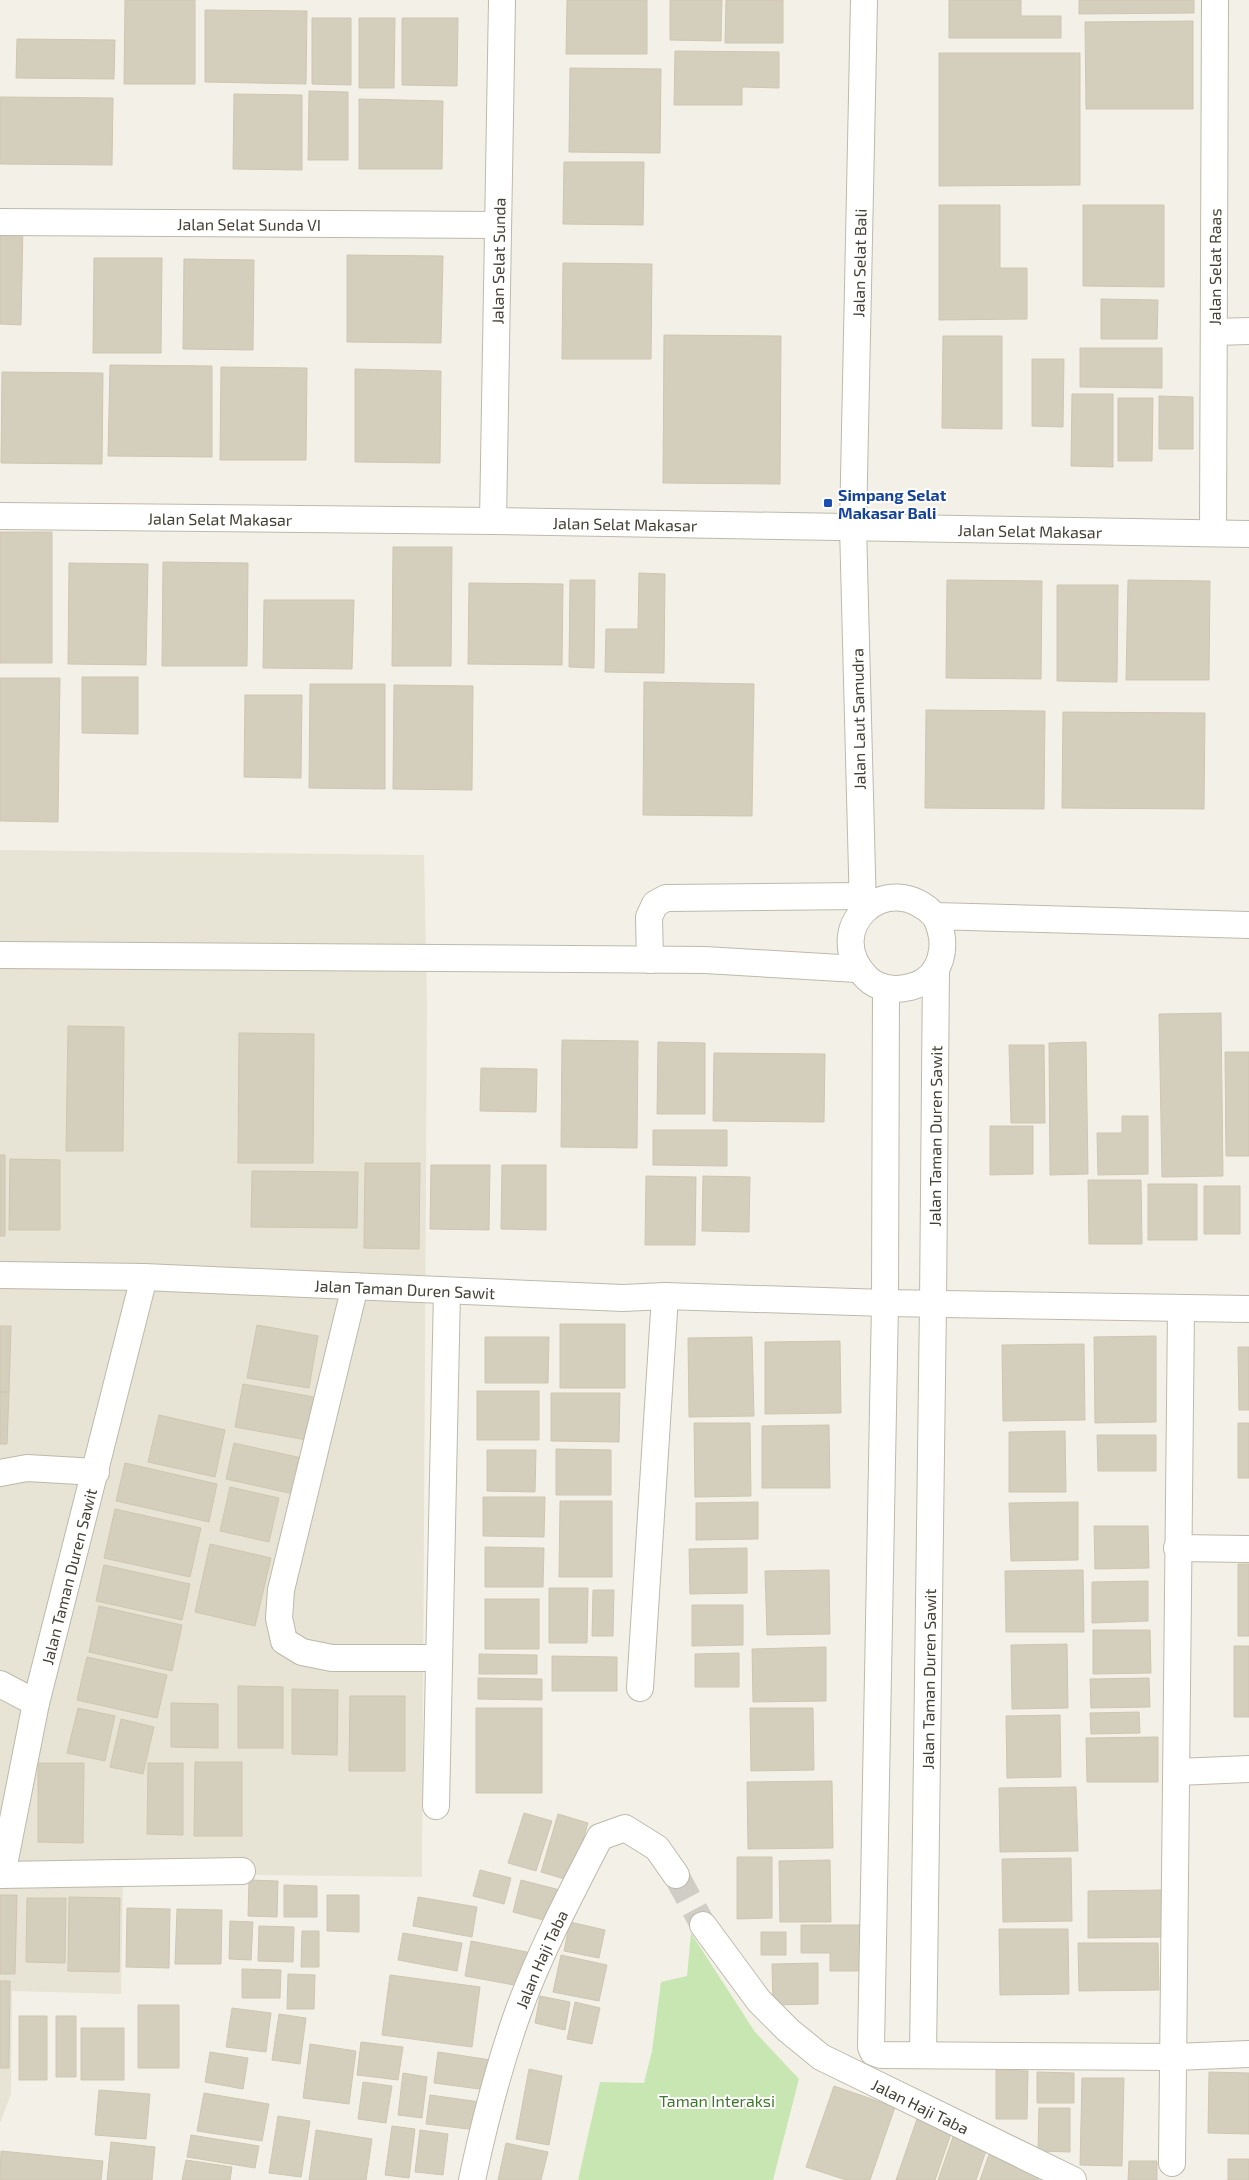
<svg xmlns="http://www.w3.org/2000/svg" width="1249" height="2180" font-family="'Exo 2',sans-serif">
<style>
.residential{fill:#e7e3d5}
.green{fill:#c8e6b1}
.building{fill:#d4cebd;stroke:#cfc6b0}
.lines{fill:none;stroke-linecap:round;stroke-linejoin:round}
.street-tunnel{stroke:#d0cec4;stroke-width:26;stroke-dasharray:26 13;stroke-linecap:butt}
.street-casing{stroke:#beb9aa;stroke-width:28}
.street{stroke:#fff;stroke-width:26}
.transit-dot{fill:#1a4fb4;stroke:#fff;stroke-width:2}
.labels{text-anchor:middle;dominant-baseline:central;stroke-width:4;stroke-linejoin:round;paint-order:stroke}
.street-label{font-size:16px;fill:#464136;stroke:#fff}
.transit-label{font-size:16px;font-weight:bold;fill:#164399;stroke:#fff;text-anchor:start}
.park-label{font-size:16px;fill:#3f762b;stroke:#fff}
</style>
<rect width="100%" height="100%" fill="#f3f1e7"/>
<path class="residential" d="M0,850L424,855L427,1003L422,1877L262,1875L123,1879L121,1994L12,1991L11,2094L0,2123Z"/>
<path class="green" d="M691,1933L755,2032L799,2079L773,2180H578L600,2082L644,2083L652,2051L661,1982L687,1976Z"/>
<path class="building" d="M125,0H195V84H124Z
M567,0H647V54H566Z
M670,0H722L721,41L670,40Z
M726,0H783V43H725Z
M949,0H1021V16H1061V38H949Z
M1079,0H1194V13L1079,14Z
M205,10L307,11L306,84L205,82Z
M312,18H351V85L312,84Z
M359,18H395L394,88H359Z
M402,18H458L457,86L402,85Z
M1193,21V109H1086L1085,22Z
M17,39L115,40L114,79L16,78Z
M675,51L779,52V88L742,87V105H674Z
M939,53H1080V185L939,186Z
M570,68L661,69L660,153L569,152Z
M309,91L348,92V160H308Z
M234,94L302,95V170L233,169Z
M0,97L113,98L112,165L0,164Z
M359,99L443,101L442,169H359Z
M564,162H644L643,225L563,224Z
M939,205H1000V268H1027V319L939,320Z
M1083,205H1164V287L1083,286Z
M0,225H23L21,325L0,324Z
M347,255L443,256L441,343L347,342Z
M94,258H162L161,353H93Z
M184,259L254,260L253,350L183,349Z
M563,263L652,264L651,359H562Z
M1101,299L1158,300L1157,339H1101Z
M664,335L781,336L780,484L663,483Z
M943,336H1002V429L942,428Z
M1080,348H1162V388L1080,387Z
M1032,359H1064L1063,427L1032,426Z
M110,365L212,366V457L108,456Z
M221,367L307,368L306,460H220Z
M355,369L441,371L440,463L355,462Z
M2,372L103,373L102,464L1,463Z
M1072,394H1113V467L1071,466Z
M1159,396L1193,397V449H1159Z
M1118,398H1153L1152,461H1118Z
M0,532H52V663H0Z
M393,547H452L451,666H392Z
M163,562L248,563L247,666H162Z
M69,563L148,564L146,665L68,664Z
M639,573L665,574L664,673L605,672L606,629H638Z
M570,580H595L594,668L569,667Z
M947,580L1042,581L1041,679L946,678Z
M1128,580L1210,581L1209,680H1126Z
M469,583L563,584L562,665L468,664Z
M1057,585H1118L1117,682L1057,681Z
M264,600H354L352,669L263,668Z
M82,677H138V734L82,733Z
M0,678H60L58,822L0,821Z
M644,682L754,684L752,816L643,815Z
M310,684H385V789L309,788Z
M394,685L473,686L472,790L393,789Z
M245,695H302L301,778L244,777Z
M926,710L1045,711L1044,809L925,808Z
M1063,712L1205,713L1204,809L1062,808Z
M1221,1013L1223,1176L1162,1177L1159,1014Z
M68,1026L124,1027L123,1151H66Z
M239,1033L314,1034L313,1163H238Z
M562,1040L638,1041L637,1148L561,1147Z
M658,1042L705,1043V1114H657Z
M1086,1042L1088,1174L1050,1175L1049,1043Z
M1009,1045H1044L1045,1123H1011Z
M1225,1052H1249V1156H1226Z
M714,1053L825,1054L824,1122L713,1121Z
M481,1068L537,1069L536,1112L480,1111Z
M1122,1116H1148V1174L1098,1175L1097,1133H1122Z
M990,1126H1033V1174L990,1175Z
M653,1130H727V1166L653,1165Z
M0,1155H5V1236H0Z
M10,1159L60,1160V1230H9Z
M365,1163H420L419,1249L364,1248Z
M431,1165H490L489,1230L430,1229Z
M502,1165H546V1230L501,1229Z
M252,1171L358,1172L357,1228L251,1227Z
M646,1176L696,1177L695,1245H645Z
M703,1176L750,1177L749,1232L702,1231Z
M1088,1180H1141L1142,1244H1089Z
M1148,1184H1197V1240H1148Z
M1204,1186H1240V1234H1204Z
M560,1324H625V1388H560Z
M257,1325L318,1336L309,1388L247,1378Z
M0,1326H11L9,1392H0Z
M1156,1336V1422L1095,1423L1094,1337Z
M485,1337H549L548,1383H485Z
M752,1337L754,1416L689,1417L688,1338Z
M840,1341L841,1413L765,1414V1342Z
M1084,1344L1085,1420L1003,1421L1002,1345Z
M1238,1347H1249V1410H1239Z
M243,1384L319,1398L312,1441L235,1427Z
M477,1391H539V1440H477Z
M0,1392H9L7,1444H0Z
M551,1393H620L619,1442L551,1441Z
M159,1415L225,1430L215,1477L148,1462Z
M694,1423H750L751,1496L695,1497Z
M1238,1423H1249V1478H1238Z
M829,1425L830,1488H762V1426Z
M1065,1431L1066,1492H1009V1432Z
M1097,1435H1156V1471H1098Z
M234,1443L306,1459L298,1495L226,1479Z
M556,1449L611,1450V1495H556Z
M487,1450H536L535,1492L487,1491Z
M125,1463L217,1484L209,1522L116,1501Z
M230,1487L279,1498L269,1542L220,1531Z
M483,1497H545L544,1537L483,1536Z
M560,1501H612V1577H559Z
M758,1502V1539L696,1540V1503Z
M1078,1502V1560L1011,1561L1009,1503Z
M115,1509L201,1528L190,1577L104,1558Z
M1094,1526H1148L1149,1568L1095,1569Z
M210,1544L271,1558L255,1626L195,1612Z
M485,1547L544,1548L543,1587H485Z
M747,1548V1593L690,1594L689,1549Z
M1238,1564H1249V1636H1238Z
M104,1565L190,1584L182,1620L96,1601Z
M829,1570L830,1634L767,1635L765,1571Z
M1083,1570L1084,1632H1006L1005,1571Z
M1148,1581V1621L1092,1623V1582Z
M549,1588H588L587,1643H549Z
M593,1590H614L613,1636H592Z
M485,1599H539V1649H485Z
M692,1605H743V1645L692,1646Z
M99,1606L182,1625L172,1671L89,1652Z
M1093,1630H1150L1151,1673L1093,1674Z
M1067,1644L1068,1708L1012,1709L1011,1645Z
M1234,1646H1249V1717H1234Z
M826,1647V1701L753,1702L752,1649Z
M739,1653V1687H695V1654Z
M479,1654L537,1655V1674H479Z
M552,1656L617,1657V1691H552Z
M87,1657L167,1675L157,1718L77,1700Z
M478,1678L542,1679V1700L478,1699Z
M1149,1678L1150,1707L1091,1708L1090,1679Z
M238,1686L283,1687V1748H238Z
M292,1689L338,1690L337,1755L292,1754Z
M350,1696H405V1771H349Z
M171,1703L218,1704V1748L171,1747Z
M78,1708L115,1716L105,1761L67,1753Z
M476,1708H542V1793H476Z
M750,1708H813L814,1770L751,1771Z
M1139,1712L1140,1733L1091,1734L1090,1713Z
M1060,1715L1061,1777L1007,1778L1006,1716Z
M121,1719L154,1727L143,1774L110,1767Z
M1158,1737V1782H1087L1086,1738Z
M195,1762H242V1836H194Z
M38,1763H84L83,1843L38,1842Z
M148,1763H183V1835L147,1834Z
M832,1781L833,1848L748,1849L747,1782Z
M1076,1787L1078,1851L1000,1852L999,1788Z
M524,1813L552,1821L536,1871L508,1863Z
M558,1814L588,1823L571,1881L541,1872Z
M737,1857H772V1918L737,1919Z
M1071,1858L1072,1921L1003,1922L1002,1859Z
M830,1860L831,1922H780L779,1861Z
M480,1870L511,1878L504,1904L473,1896Z
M249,1880L278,1881L277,1917L248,1916Z
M521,1880L560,1890L551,1922L513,1912Z
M284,1885L317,1886V1917H284Z
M1164,1890L1165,1937L1088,1938V1891Z
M0,1895H17L15,1974H0Z
M327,1895H359V1932L327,1931Z
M69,1897L120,1898L119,1972L68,1971Z
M418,1897L477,1907L472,1937L413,1926Z
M27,1898H66L65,1963L26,1962Z
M127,1908L170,1909L169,1968L126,1967Z
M177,1909L222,1910L221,1964H175Z
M230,1921L253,1922L251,1960L229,1959Z
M570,1922L605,1930L599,1958L564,1951Z
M801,1925H863L864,1971H830V1953H801Z
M259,1926L294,1927L293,1962L258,1961Z
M999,1929H1068L1069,1994L1000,1995Z
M302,1931H319V1967H301Z
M761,1932H786V1955H761Z
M403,1933L462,1943L457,1971L398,1960Z
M471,1941L532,1953L525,1987L465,1976Z
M1078,1943H1158L1159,1990L1079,1991Z
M561,1955L607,1965L599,2001L553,1992Z
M818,1963V2004L773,2005L772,1964Z
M242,1969L281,1970L280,1998H242Z
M288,1974L315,1975L314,2009H287Z
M390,1975L480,1987L472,2047L382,2035Z
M0,1981H10L9,2068H0Z
M540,1996L570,2002L565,2030L535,2023Z
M575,2002L600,2008L592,2044L567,2039Z
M138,2005H179V2068H138Z
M232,2008L271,2013L266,2052L226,2047Z
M279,2014L306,2018L300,2064L272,2060Z
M19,2016H47V2080H19Z
M56,2016H76V2077H56Z
M81,2028H124V2080H81Z
M361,2042L403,2047L398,2080L357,2075Z
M310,2044L356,2051L349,2104L303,2098Z
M210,2052L248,2058L243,2089L205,2082Z
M438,2052L491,2060L487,2090L434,2083Z
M529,2069L562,2076L549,2145L516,2139Z
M996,2070L1028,2071L1027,2119H996Z
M1037,2072L1074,2073V2103H1037Z
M1209,2072L1249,2073V2134L1208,2133Z
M403,2073L427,2077L422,2118L398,2115Z
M1082,2078H1124L1122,2166L1080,2165Z
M363,2082L392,2086L386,2123L358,2119Z
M834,2086L895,2107L870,2180H846L806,2167Z
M99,2090L150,2094L146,2139L95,2135Z
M204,2093L269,2104L262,2141L197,2131Z
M430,2095L480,2102L477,2130L426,2124Z
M1039,2108H1070V2152L1038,2151Z
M278,2116L310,2121L301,2177L269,2173Z
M917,2119L952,2131L935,2180H896Z
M392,2126L415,2129L409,2178L385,2175Z
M316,2130L372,2139L366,2180H309Z
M420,2130L448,2134L443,2175L415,2172Z
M955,2131L989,2142L976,2180H938Z
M191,2135L259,2146L255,2168L187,2157Z
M111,2142L155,2147L152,2180H107Z
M506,2143L548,2152L541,2180H498Z
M991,2149L1043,2166L1038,2180H980Z
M1,2151L103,2161L101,2180H0Z
M1228,2159H1249V2180H1228Z
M186,2160L232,2167L230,2180H182Z
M1129,2161H1157V2180H1128Z"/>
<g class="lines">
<path class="street-tunnel" d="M676,1875L703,1925"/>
<defs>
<g id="street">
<path id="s1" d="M0,222L498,225"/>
<path d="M1215,332L1249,331"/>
<path id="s2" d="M0,516L493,521L1249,534"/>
<path id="s3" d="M493,521L502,0"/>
<path id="s4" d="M1213,533L1215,0"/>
<path id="s5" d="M863,911L853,526L864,0"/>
<path d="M935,916C949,942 944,979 910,987C896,991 878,989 867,978C819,930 887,865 935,916L1249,925"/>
<path d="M0,955L705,960L857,969"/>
<path d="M650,960L649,917L655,904L666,898L862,896"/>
<path d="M886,989L885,1303L871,2047L873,2052L881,2055L1174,2057L1249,2054"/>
<path id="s6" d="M0,1275L144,1277L623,1298L665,1296L885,1303L1249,1309"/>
<path d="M355,1286L281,1590L279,1618L284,1641L302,1652L332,1658H439"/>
<path d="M0,1473L27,1468L96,1472"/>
<path d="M1177,1548L1249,1549"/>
<path d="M0,1684L36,1703"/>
<path d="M640,1688L665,1296"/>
<path d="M1177,1772L1249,1769"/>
<path d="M436,1806L447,1291"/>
<path d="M0,1875L242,1871"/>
<path id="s7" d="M2,1875L36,1703L144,1277"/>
<path id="s8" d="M703,1925L759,2001L788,2030L821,2057L1073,2180"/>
<path id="s9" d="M923,2055L933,1303L936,969"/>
<path d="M1172,2163L1181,1309"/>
<path id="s10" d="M472,2180C484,2124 498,2069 517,2015C539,1954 570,1895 600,1837L625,1828L657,1848L676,1875"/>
</g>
</defs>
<use href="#street" class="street-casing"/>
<use href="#street" class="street"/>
</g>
<rect class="transit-dot" x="823" y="498" width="10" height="10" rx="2.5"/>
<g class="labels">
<g class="street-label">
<text stroke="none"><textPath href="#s1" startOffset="249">Jalan Selat Sunda VI</textPath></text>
<text stroke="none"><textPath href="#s3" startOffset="260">Jalan Selat Sunda</textPath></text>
<text stroke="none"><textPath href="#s5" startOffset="648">Jalan Selat Bali</textPath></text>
<text stroke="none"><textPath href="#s4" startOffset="266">Jalan Selat Raas</textPath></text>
<text stroke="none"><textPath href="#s2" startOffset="220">Jalan Selat Makasar</textPath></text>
<text stroke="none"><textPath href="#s2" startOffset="625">Jalan Selat Makasar</textPath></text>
<text stroke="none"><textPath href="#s2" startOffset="1030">Jalan Selat Makasar</textPath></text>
<text transform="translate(858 719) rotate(-91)">Jalan Laut Samudra</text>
<text stroke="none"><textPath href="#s9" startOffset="919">Jalan Taman Duren Sawit</textPath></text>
<text stroke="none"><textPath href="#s6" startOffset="405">Jalan Taman Duren Sawit</textPath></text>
<text stroke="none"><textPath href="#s7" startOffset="306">Jalan Taman Duren Sawit</textPath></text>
<text stroke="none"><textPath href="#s9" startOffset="376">Jalan Taman Duren Sawit</textPath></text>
<text stroke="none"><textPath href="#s10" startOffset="232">Jalan Haji Taba</textPath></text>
<text stroke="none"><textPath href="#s8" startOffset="289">Jalan Haji Taba</textPath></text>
</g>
<g class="transit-label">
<text x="838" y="494">Simpang Selat<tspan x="838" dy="18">Makasar Bali</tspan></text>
</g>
<g class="park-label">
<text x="717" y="2100">Taman Interaksi</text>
</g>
</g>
</svg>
